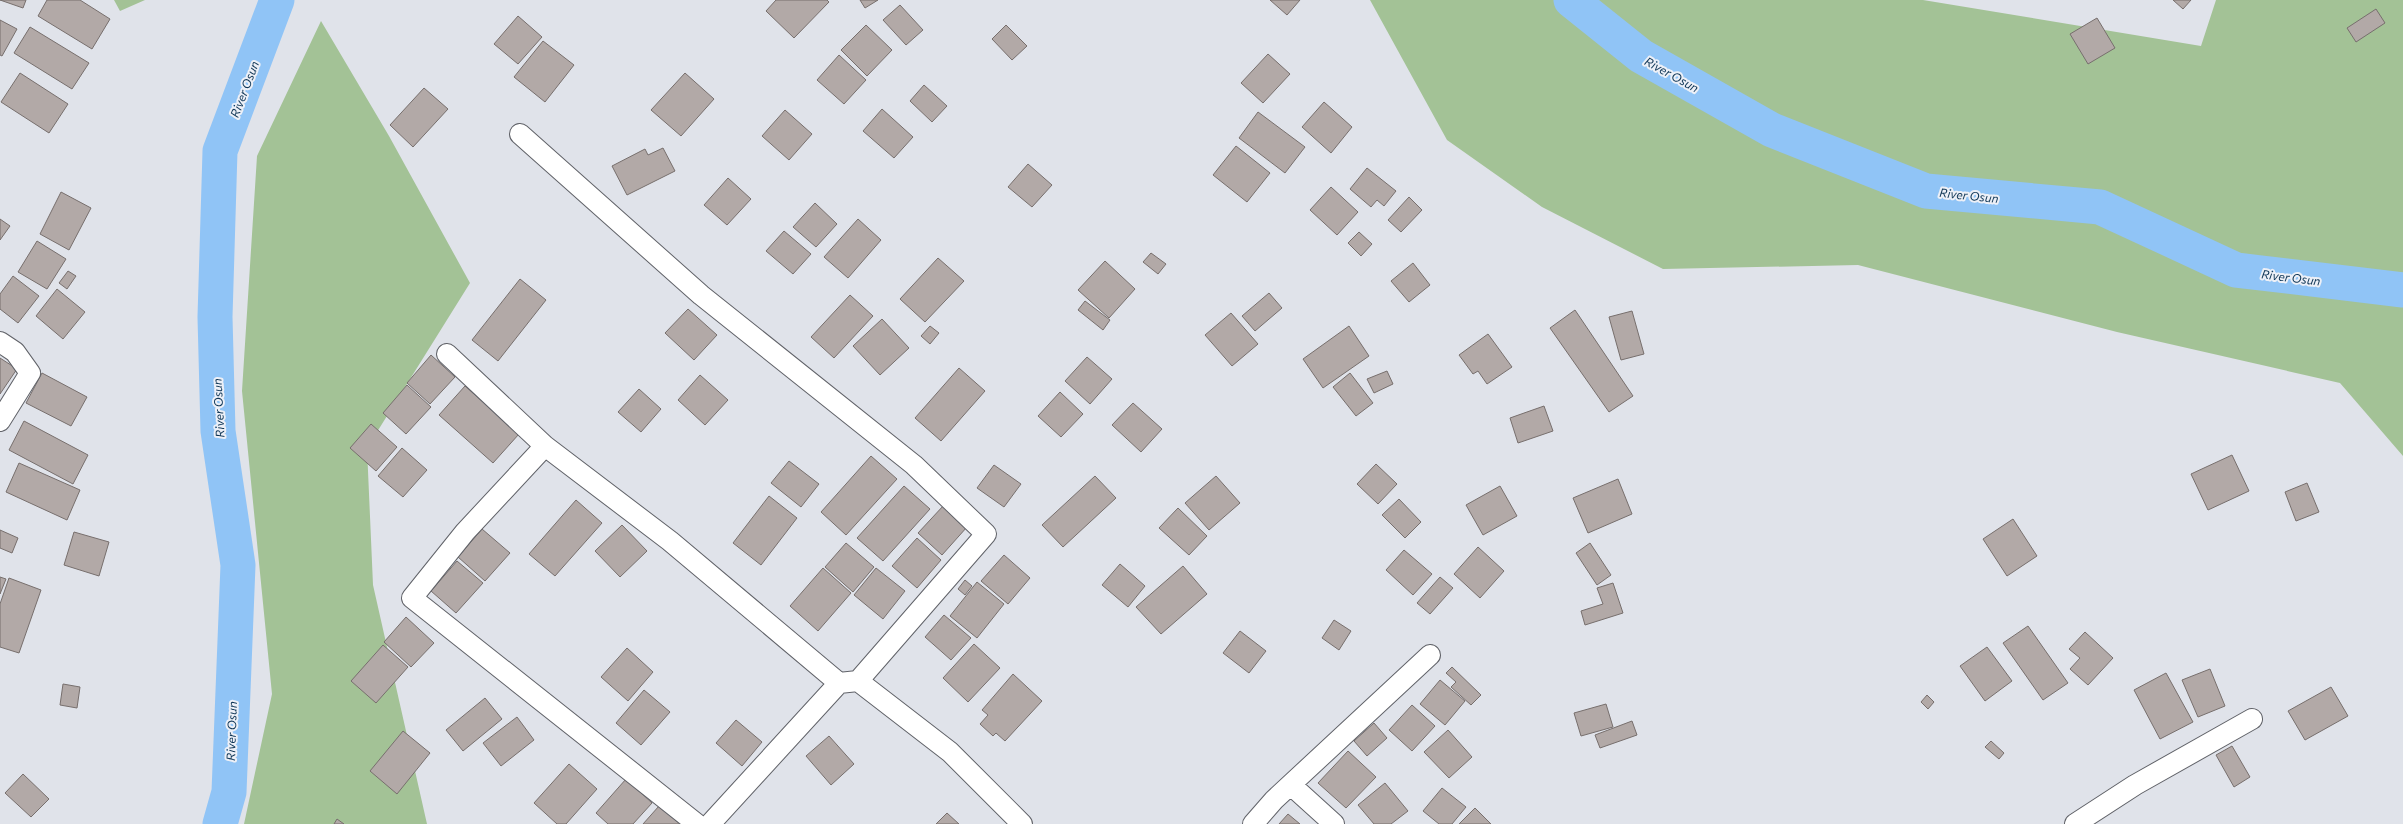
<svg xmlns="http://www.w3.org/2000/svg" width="2403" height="824" font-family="Commissioner,sans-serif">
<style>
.green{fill:#a3c296}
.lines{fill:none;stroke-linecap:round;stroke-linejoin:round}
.river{stroke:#90c4f6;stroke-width:35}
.building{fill:#b2a9a7;stroke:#776f6d}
.street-casing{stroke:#606268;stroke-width:22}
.street{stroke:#fff;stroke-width:20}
.labels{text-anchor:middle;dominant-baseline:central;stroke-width:4;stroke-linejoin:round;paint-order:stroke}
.water-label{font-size:12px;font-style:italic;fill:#0f3656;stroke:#edf0f7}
</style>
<rect width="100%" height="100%" fill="#e0e3ea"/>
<path class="green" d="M114,0H145L120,11Z
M1370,0H1923L2201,46L2216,0H2403V456L2340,383L2117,332L1858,265L1663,269L1542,207L1447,140Z
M321,21L389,136L470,283L367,448L373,585L427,824H244L272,694L242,391L257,156Z"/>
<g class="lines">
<path class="river" d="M1571,0L1641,56L1772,130L1926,191L2100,207L2236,270L2403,290
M220,824L229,792L238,565L218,431L215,317L220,151L277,0"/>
</g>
<path class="building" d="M0,0H26L23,8Z
M47,0H80L110,19L92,49L38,16Z
M776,0H827L829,2L794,38L766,11Z
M860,0H878L865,8Z
M1270,0H1300L1287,15Z
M2173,0H2191L2183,9Z
M900,5L923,30L906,45L883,20Z
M2376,9L2385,23L2356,42L2347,28Z
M518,16L542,37L518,64L494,44Z
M2097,18L2115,48L2088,64L2070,34Z
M0,20L17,29L2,56L0,55Z
M866,25L892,50L867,76L841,50Z
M1006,25L1027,46L1012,60L992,39Z
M30,27L89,63L72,89L14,53Z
M543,41L574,65L545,102L514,77Z
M1268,54L1290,74L1263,103L1241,83Z
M839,55L866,80L844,104L817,80Z
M20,73L68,104L49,133L1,102Z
M685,73L714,99L681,136L651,110Z
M924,85L947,106L932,122L910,101Z
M424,88L448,109L413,147L390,125Z
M1324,102L1352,127L1331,153L1302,127Z
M882,109L913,137L894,158L863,131Z
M785,110L812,134L789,160L762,136Z
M1258,112L1305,147L1285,173L1239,138Z
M1236,146L1270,173L1247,202L1213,175Z
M663,148L675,171L627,195L612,166L645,149L648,155Z
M1028,164L1052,185L1032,207L1008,187Z
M1367,168L1396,191L1384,206L1377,200L1371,207L1350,189Z
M728,178L751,199L727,225L704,205Z
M1331,187L1358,212L1337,235L1310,210Z
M61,192L91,208L69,250L40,234Z
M1409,197L1422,210L1401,232L1388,220Z
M815,203L837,224L816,247L793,227Z
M0,219L10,226L0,240Z
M858,219L881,240L848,278L824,257Z
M784,231L811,254L793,274L766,251Z
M1359,232L1372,244L1361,256L1348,243Z
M37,241L66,259L47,289L18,272Z
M1151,253L1166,264L1158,274L1143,262Z
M938,258L964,281L925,322L900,299Z
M1105,261L1135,289L1109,318L1078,290Z
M1413,263L1430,285L1409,302L1391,281Z
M68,271L76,276L67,289L59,283Z
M13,276L39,296L18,323L0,309V294Z
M520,279L546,300L498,361L472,340Z
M57,289L85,312L63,339L36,316Z
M1269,293L1282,308L1255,331L1242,316Z
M850,295L873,316L834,358L811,337Z
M1085,301L1110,320L1103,330L1078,310Z
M688,309L717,335L694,360L665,333Z
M1575,310L1633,396L1609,412L1550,328Z
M1632,311L1644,354L1621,360L1609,317Z
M1231,313L1258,344L1232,366L1205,335Z
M882,319L909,348L880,375L853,346Z
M930,326L939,333L930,344L921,336Z
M1349,326L1369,356L1323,388L1303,359Z
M1488,334L1512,367L1487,384L1478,371L1473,374L1459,355Z
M431,355L455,377L430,404L407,383Z
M1087,357L1112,379L1090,404L1065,381Z
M0,358L17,369L0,394Z
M959,368L985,391L941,441L915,418Z
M1387,371L1393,384L1374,393L1367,379Z
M42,373L87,397L71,426L26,403Z
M1350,373L1373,403L1356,416L1333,387Z
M700,375L728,400L705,425L678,400Z
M407,385L431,407L406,434L383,413Z
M465,386L519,434L493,463L439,415Z
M639,389L661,409L641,432L618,412Z
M1060,392L1083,414L1061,437L1038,416Z
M1133,403L1162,429L1141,452L1112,425Z
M1544,406L1553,431L1518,443L1510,418Z
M24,421L88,455L73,484L9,450Z
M371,424L397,447L376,471L350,448Z
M402,448L427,470L403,497L378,476Z
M2232,455L2249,491L2208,510L2191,474Z
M871,456L897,479L846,535L821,512Z
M789,461L819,484L801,507L771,483Z
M19,463L80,490L67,520L6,492Z
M1376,464L1397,484L1378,504L1357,484Z
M994,465L1021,484L1004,507L977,488Z
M1095,476L1116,498L1063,547L1042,525Z
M1216,476L1240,503L1209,530L1185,503Z
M1618,479L1632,514L1588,533L1573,498Z
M2307,483L2319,512L2296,521L2285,492Z
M904,486L930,509L883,561L857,538Z
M1500,486L1517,516L1483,535L1466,505Z
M769,496L797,518L761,565L733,543Z
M1399,499L1421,522L1405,538L1382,515Z
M576,500L602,523L555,576L529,554Z
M944,505L967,527L942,555L918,533Z
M1178,508L1207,536L1189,555L1159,528Z
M2013,519L2037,556L2007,576L1983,539Z
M622,525L647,551L620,577L595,551Z
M482,529L510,553L485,581L458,557Z
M0,530L18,538L12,553L0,548Z
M74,532L109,542L99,576L64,565Z
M917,538L941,560L917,588L892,566Z
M846,543L874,567L853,592L825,567Z
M1590,543L1611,575L1597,585L1576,553Z
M1478,547L1504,571L1480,598L1454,574Z
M1404,550L1432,574L1413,595L1386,570Z
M1004,555L1030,578L1008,604L981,581Z
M457,561L483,583L456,613L431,591Z
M1120,564L1145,586L1128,607L1102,585Z
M1183,566L1207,594L1161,634L1136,607Z
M823,568L851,593L818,631L790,606Z
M876,568L905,591L883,619L854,595Z
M0,577L6,579L0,594Z
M1440,577L1453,588L1430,614L1417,603Z
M9,578L41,590L19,653L0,647V604Z
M965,580L972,586L965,595L958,589Z
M977,582L1004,604L977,638L950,616Z
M1613,583L1623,613L1585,625L1581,611L1603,604L1597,588Z
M944,615L971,638L951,660L925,637Z
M406,617L434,643L411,667L384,642Z
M1334,620L1351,631L1339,650L1322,638Z
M2028,626L2068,683L2043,700L2003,643Z
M1240,631L1266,651L1249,673L1223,653Z
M2085,632L2113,658L2088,685L2070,669L2080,658L2069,649Z
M974,644L1000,668L968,702L943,678Z
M383,645L408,667L376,703L351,681Z
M1987,647L2012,681L1985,701L1960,666Z
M627,648L653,672L628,701L601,677Z
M1452,667L1481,695L1471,705L1451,687L1456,682L1446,673Z
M2210,669L2225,706L2198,717L2182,680Z
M2166,673L2193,722L2160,739L2134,690Z
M1013,674L1042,701L1005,741L996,733L993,736L980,724L988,715L982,710Z
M1440,680L1465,701L1445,725L1420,704Z
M63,684L80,687L77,708L60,705Z
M2331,687L2348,716L2305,740L2288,711Z
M644,690L670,712L641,745L616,723Z
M1927,695L1934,702L1928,709L1921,702Z
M485,698L502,719L463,751L446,730Z
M1606,704L1613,727L1581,736L1574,713Z
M1412,705L1435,726L1412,751L1389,730Z
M517,717L534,740L501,766L483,743Z
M736,720L762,742L742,766L716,743Z
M1632,721L1637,735L1600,748L1595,735Z
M1374,723L1387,738L1367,756L1354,741Z
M1448,730L1472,757L1449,778L1424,752Z
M403,731L430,753L397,794L370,771Z
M829,736L854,764L831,785L806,756Z
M1991,741L2004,753L1999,759L1985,747Z
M2232,746L2250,777L2234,787L2216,755Z
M1348,751L1376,777L1346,808L1318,783Z
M569,764L597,789L566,824H557L534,803Z
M23,774L49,799L31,817L5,793Z
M626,779L652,803L633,824H608L596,813Z
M1385,783L1408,811L1391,824H1374L1358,805Z
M1442,788L1466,807L1452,824H1439L1423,811Z
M659,806L680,824H643Z
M1475,808L1491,824H1459Z
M947,813L959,824H936Z
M1288,814L1300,824H1279Z
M337,819L344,824H334Z"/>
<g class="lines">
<defs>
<path id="street" d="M0,342L15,352L30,373L0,421
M447,354L545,446L670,541L839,683L858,681L986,534L914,465L701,295L520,134
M545,446L465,532L412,598L697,824
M858,681L950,752L1022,824
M1291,785L1334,824
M710,824L839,683
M1253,824L1274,800L1430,655
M2075,824L2135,785L2252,719"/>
</defs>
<use href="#street" class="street-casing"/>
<use href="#street" class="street"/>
</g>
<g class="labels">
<g class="water-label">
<text transform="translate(1672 74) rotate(29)">River Osun</text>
<text transform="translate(244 89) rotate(-69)">River Osun</text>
<text transform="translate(1969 195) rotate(6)">River Osun</text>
<text transform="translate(2291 277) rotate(7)">River Osun</text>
<text transform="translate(218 408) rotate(-93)">River Osun</text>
<text transform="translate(231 731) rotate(-88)">River Osun</text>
</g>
</g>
</svg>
